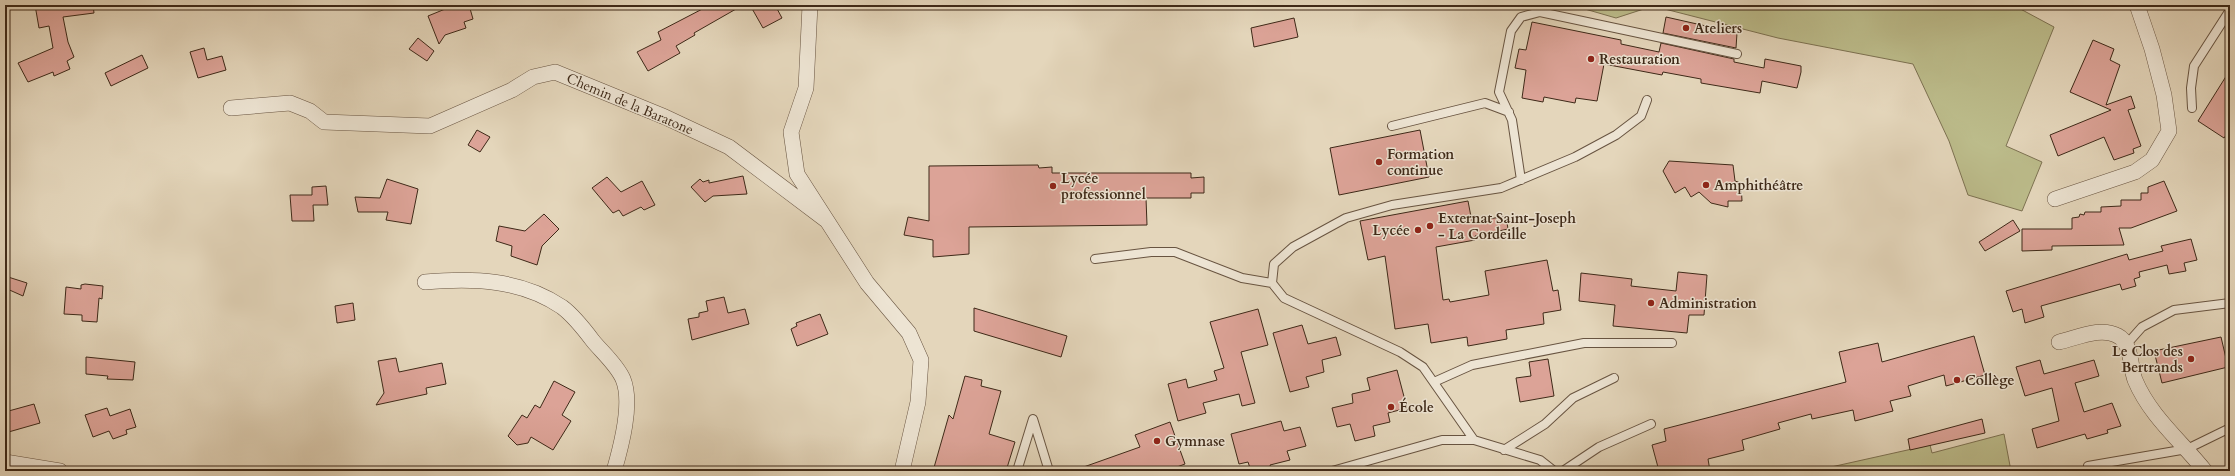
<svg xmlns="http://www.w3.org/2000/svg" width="2235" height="476" font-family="Cardo,serif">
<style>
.green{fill:#bcbc8b;stroke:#7d7252}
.building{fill:#dca397;stroke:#3e2918}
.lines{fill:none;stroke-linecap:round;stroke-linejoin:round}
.lane-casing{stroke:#685441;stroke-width:10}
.street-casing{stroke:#685441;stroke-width:16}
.lane{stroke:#ede4d3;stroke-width:8}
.street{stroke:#ede4d3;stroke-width:15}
.poi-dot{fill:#8f2418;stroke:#ede4d3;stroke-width:1.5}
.labels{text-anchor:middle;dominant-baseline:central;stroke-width:3;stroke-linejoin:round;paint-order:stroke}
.poi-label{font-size:14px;font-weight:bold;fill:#3e2918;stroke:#ede4d3;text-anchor:start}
.street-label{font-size:14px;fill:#3e2918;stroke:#ede4d3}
</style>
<rect width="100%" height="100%" fill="#e4d6bb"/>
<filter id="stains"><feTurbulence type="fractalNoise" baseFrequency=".005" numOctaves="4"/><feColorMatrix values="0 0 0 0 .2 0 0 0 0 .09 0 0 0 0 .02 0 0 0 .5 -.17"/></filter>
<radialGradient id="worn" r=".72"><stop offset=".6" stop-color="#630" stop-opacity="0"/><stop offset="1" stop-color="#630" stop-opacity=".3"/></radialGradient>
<path class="green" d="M1571,5H2013L2054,27L2006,146L2042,162L2022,211L1968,195L1949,141L1913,64L1778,38L1653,6L1616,18Z
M2004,434L2011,471H1813L1930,445L1932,453Z"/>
<path class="building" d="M35,5H93L94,13L63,17L68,42L74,57L67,61L70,69L54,76L53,72L28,82L18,63L53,48L49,26L39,28Z
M455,5H469L473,19L464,22L466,28L445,35L439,44L428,16Z
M710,5H743L694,33L695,35L676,46L680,53L648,71L637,52L661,40L658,32Z
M750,5H775L782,18L763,28Z
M1666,17L1737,33L1736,48L1663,33Z
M1294,18L1298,37L1254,47L1251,28Z
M1532,22L1621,40V44L1659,52L1661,43L1734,59V62L1764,68L1765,59L1801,66V72L1797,88L1762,81L1760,93L1701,83V79L1663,72L1662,75L1604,64L1597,101L1576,98L1575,103L1544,97L1543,102L1522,98L1526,70L1515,68L1519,49L1526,50Z
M418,38L434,51L427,61L409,49Z
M2093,40L2114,49L2110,60L2120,65L2106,105L2131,96L2135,108L2128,110L2141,146L2133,149L2134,153L2114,160L2104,137L2058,156L2050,135L2111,110L2070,92Z
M204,48L207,60L222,56L226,70L198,78L190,52Z
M142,55L148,68L111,86L105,73Z
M2230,70V130L2224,138L2198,121Z
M477,130L490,137L480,152L468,145Z
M1420,130L1429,177L1339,195L1330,148Z
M1669,161L1733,165L1735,181L1741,183L1742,201H1728V207L1711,203L1699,192L1691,197L1685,187L1675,193L1663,171Z
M1038,165L1039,168L1052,167V173H1191V178L1204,177V193H1191V198H1146L1147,225L969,227V254L933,257V240L904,235L908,217L929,221V166Z
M743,176L747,194L713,196L705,202L691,187L700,179L703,182L709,180V183Z
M607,177L621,192L642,181L655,205L644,210L641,207L623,216L619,210L613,213L592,188Z
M387,179L418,189L411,224L386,220L388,212H358L355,197L380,198Z
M2164,181L2177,211L2131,228H2119L2124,245L2052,246V250L2022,251V229H2072V218L2079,217L2080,214L2084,215L2085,212H2101V207L2121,206V200H2141V193H2148V187Z
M326,186L328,205H313L314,221H292L290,195H312V187Z
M1468,201L1472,222L1506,216L1508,229L1475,236V240L1436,247L1443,300L1449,299L1450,302L1489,295L1485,271L1547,260L1553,291L1558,290L1561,310L1543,313L1544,324L1506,330L1507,339L1468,346L1467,337L1431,343L1428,324L1395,329L1385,256L1368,260L1360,221Z
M544,214L559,229L542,246L537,265L511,256L512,246L496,241L499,226L525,231Z
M2013,220L2020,231L1985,251L1979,242Z
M2191,239L2197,260L2184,263L2186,271L2169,274L2167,265L2139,272L2140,277L2134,279L2136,286L2122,290L2120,284L2041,306L2044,317L2025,323L2022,309L2013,312L2006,291L2127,254L2129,260L2163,251L2161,246Z
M1678,272L1707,275L1704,315H1689L1687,333L1613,326L1615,305L1579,301L1581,273L1632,279L1631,286L1676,291Z
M5,276L27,283L23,296L5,288Z
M85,284L103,286L102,299L99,298L97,322L82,321V315L64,314L66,287L81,289V285Z
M724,297L728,313L745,309L749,324L692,340L688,319L699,317V313L708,311L706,301Z
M353,303L355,320L337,323L335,306Z
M974,308L1067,336L1061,357L974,331Z
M1258,309L1268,345L1241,352L1255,403L1242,406L1239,394L1203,403L1206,413L1178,421L1168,384L1186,379L1188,388L1217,380L1214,371L1224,368L1210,322Z
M820,314L828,334L797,346L791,329L797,326L796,323Z
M1302,325L1308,344L1336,337L1341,355L1322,360L1324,372L1306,377L1309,387L1290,392L1273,333Z
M1974,336L1985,375L1946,386L1944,375L1908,386L1911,396L1890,401L1893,411L1855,421L1853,410L1812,419L1811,414L1778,423L1780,429L1742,440L1744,450L1708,459L1710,471H1659L1652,445L1666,441L1664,429L1846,382L1839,352L1878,343L1882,362Z
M2221,337L2228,367L2162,383L2154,351Z
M86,357L135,362L133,380L107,379L108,376L86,374Z
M396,358L399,372L442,363L446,384L426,388L427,394L376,405L384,393L378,361Z
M1548,359L1554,396L1520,402L1516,378L1531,376L1529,362Z
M2040,360L2044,374L2094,360L2099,376L2075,383L2084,412L2112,403L2121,426L2107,430L2108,433L2087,439L2085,434L2037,448L2032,429L2059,421L2052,388L2025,396L2016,367Z
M1397,370L1407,408L1388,413L1390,422L1373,426L1375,436L1355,441L1350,424L1337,427L1332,408L1353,403L1352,394L1370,390L1367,378Z
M965,376L982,380L981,386L1001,391L989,434L1015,442L1006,471H933L949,415L953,419Z
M554,381L575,392L562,415L571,421L553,450L531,437L528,443L517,445L508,436L522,415L527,418L535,405L540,408Z
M34,404L40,423L5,433V412Z
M107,408L110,416L130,409L136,427L126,430L127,434L113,439L109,431L93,437L85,415Z
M1982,419L1985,433L1910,450L1908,439Z
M1281,421L1284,431L1300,427L1306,446L1287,451L1290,460L1270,465L1272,471H1251L1248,462L1239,464L1231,434Z
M1170,422L1185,464L1166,471H1078V469L1140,447L1135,435Z"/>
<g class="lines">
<defs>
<path id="lane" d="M2192,108L2191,88L2194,66L2230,10
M1392,126L1485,103L1509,112
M1521,180L1512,120L1499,92L1511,31L1521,17L1540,12L1737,54
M1095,259L1151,252H1175L1242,278L1272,283
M2126,345L2142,327L2174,310L2230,303
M1434,382L1472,365L1584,343H1672
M1504,450L1545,424L1573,398L1614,378
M2088,466L2187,449L2230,428
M1017,471L1033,419L1049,471
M1332,471L1442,440H1474
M1554,471L1540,460L1474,440L1423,367L1400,352L1284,298L1272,283L1274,264L1293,247L1346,218L1392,205L1501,188L1575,157L1616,135L1641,116L1647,100
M1563,471L1599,447L1651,424"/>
<path id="street" d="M810,5L806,88L791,132L797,174L867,283L909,333L921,360L918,402L902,471
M231,108L290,103L310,111L324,122L430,126L512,90L533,77L555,72L665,117L729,147L826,220
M2055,199L2135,172L2152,160L2169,131L2164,95L2152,49L2137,5
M425,282C473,278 521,279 562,307C574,316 584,329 593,341C602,352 617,365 623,379C633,403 621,447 614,471
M2059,342C2077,338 2101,326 2118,336C2132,343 2130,367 2135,380C2150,416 2181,441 2205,471
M5,462L60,471"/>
</defs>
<use href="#lane" class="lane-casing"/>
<use href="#street" class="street-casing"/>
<use href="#lane" class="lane"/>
<use href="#street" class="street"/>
</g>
<g class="poi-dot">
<circle cx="1686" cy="28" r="4"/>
<circle cx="1591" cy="59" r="4"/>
<circle cx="1379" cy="162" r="4"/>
<circle cx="1706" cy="185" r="4"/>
<circle cx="1053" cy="186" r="4"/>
<circle cx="1430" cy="226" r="4"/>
<circle cx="1418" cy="230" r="4"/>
<circle cx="1651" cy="303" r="4"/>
<circle cx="2191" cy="359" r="4"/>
<circle cx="1957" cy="380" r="4"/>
<circle cx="1391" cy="407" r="4"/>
<circle cx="1157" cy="441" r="4"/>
</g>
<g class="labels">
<g class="poi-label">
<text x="1694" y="28">Ateliers</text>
<text x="1599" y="59">Restauration</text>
<text x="1387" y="154">Formation<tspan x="1387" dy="16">continue</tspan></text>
<text x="1061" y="178">Lycée<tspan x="1061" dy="16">professionnel</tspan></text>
<text x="1714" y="185">Amphithéâtre</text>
<text x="1438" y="218">Externat Saint-Joseph<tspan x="1438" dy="16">- La Cordeille</tspan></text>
<text x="1410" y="230" text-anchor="end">Lycée</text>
<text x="1659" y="303">Administration</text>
<text x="2183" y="351" text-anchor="end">Le Clos des<tspan x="2183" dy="16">Bertrands</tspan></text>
<text x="1965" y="380">Collège</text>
<text x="1399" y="407">École</text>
<text x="1165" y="441">Gymnase</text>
</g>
<g class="street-label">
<text transform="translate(630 104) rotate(23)">Chemin de la Baratone</text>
</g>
</g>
<rect width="2235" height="476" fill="none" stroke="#e4d6bb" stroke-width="20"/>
<rect x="6" y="6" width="2223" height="464" fill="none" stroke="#3e2918" stroke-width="2"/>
<rect x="10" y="10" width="2215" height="456" fill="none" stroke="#3e2918"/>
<rect width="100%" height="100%" filter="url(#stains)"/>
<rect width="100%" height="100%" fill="url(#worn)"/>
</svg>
